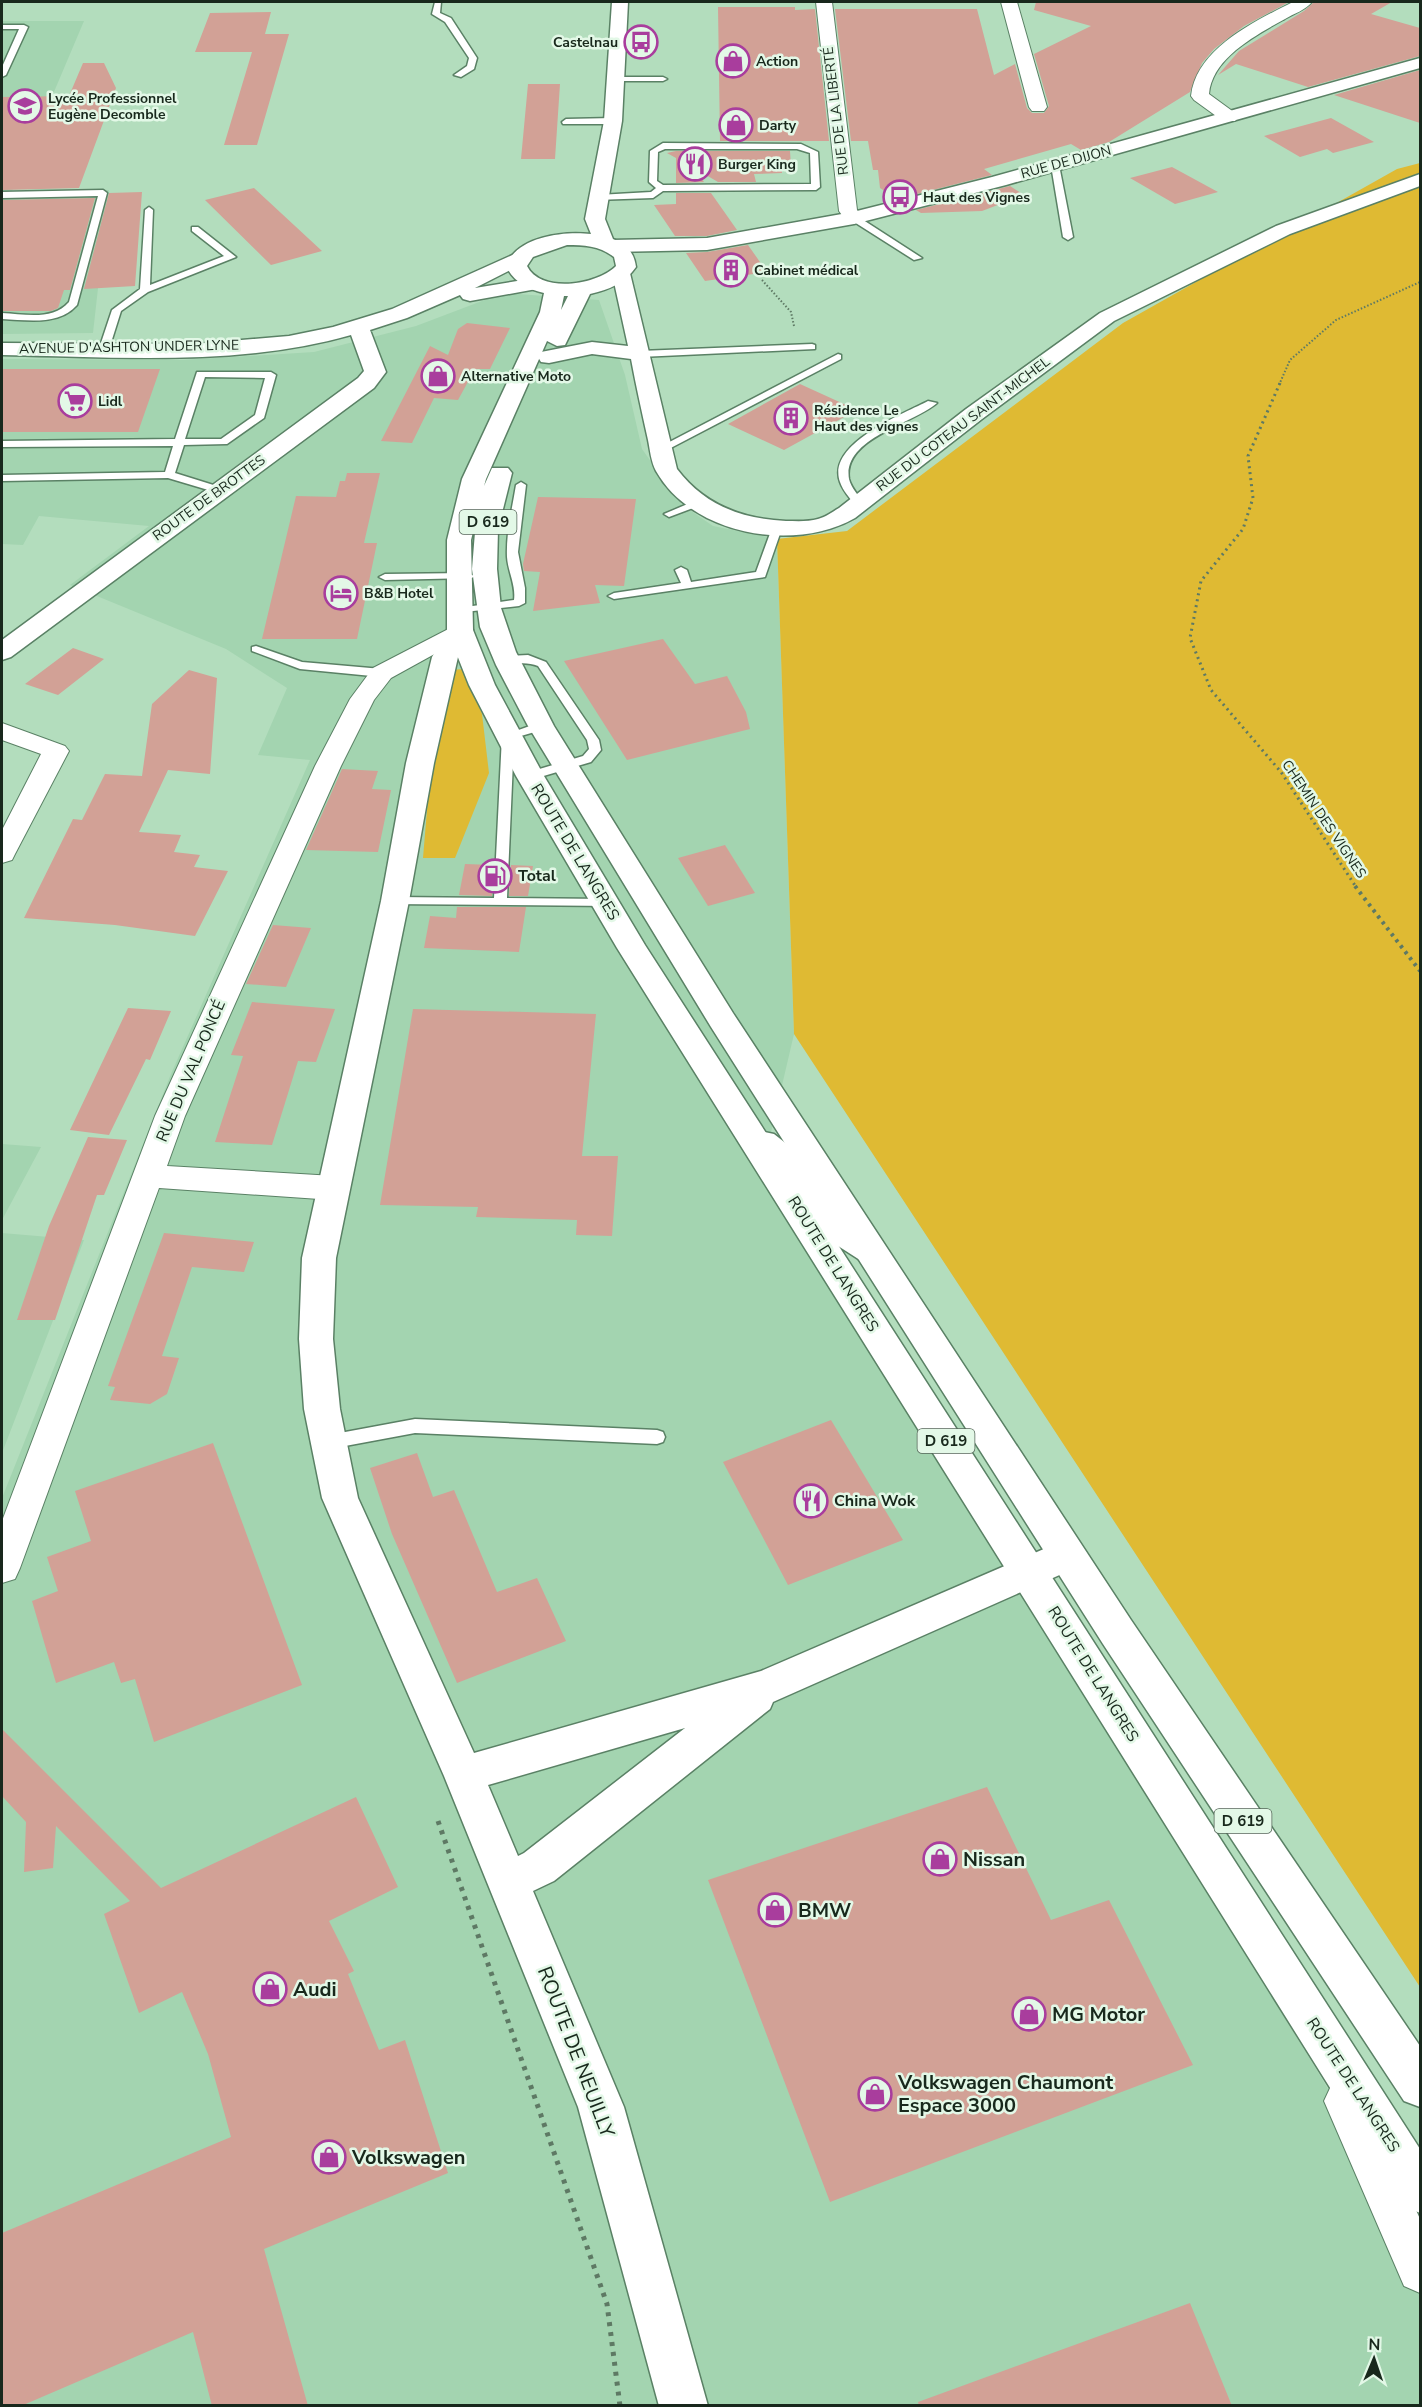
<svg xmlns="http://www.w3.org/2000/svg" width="1422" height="2407" font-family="'Nunito Sans',sans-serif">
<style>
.built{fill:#a3d4b0}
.green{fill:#dfba33}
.building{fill:#d2a196}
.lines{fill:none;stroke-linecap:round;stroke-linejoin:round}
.lane-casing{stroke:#5a8165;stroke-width:3}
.street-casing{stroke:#5a8165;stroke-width:2}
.secondary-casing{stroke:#5a8165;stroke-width:3}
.primary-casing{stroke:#5a8165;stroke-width:3}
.path-far3{stroke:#5e7964;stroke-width:2;stroke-dasharray:1.5 2;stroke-linecap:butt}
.path-far2{stroke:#5e7964;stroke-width:3;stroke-dasharray:2 4;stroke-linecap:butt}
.path-far1{stroke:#5e7964;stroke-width:4;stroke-dasharray:3 4.5;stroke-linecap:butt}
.path{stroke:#5e7964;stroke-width:5;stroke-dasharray:4 6;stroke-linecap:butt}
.lane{fill:#fff;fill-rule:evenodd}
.street{fill:#fff;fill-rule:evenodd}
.secondary{fill:#fff;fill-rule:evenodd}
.primary{fill:#fff;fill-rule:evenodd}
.labels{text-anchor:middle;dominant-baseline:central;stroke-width:5;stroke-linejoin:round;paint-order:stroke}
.far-poi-label{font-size:14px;font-weight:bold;fill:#18281c;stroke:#e3f8e7;text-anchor:start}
.far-street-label{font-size:14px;fill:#18281c;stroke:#e3f8e7}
.shield{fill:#e3f8e7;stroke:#556659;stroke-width:1.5}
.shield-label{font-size:15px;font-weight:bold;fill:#18281c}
.street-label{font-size:16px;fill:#18281c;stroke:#e3f8e7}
.poi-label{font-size:16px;font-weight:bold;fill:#18281c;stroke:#e3f8e7;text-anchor:start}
.near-poi-label{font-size:20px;font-weight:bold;fill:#18281c;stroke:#e3f8e7;text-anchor:start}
.near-street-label{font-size:20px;fill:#18281c;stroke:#e3f8e7}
</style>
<rect width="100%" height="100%" fill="#b3ddbd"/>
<path class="built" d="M2,21H84L12,191L109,190L93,333L2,334Z
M503,293L599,300L625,375L642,449L681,504L713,526L777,539L794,1034L765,1158L1420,2241V2405H2V1498L171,1074L310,760L258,755L287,688L226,649L70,585L149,526L39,516L23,545L2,544V359L183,360L314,352L416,326Z
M2,1144L41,1147L2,1220Z
M2,1233L84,1240L2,1453Z"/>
<path class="green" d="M1420,163V1987L794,1034L777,539L847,531L1123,323L1397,169Z
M464,669L482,714L489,773L455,858H423L433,739L450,670Z"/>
<path class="building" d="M1036,2H1289L1244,26L1214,49L1202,63L1190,92L1109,142L1081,150L1071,144L984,169L992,175L897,199L880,188L878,170H873L868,141H851L835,9H977L994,75L1015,64L1027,108L1032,113H1044L1049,106L1034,54L1091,26L1034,10Z
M1314,2H1392L1371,14L1420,28V56L1308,87L1236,64L1218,75L1239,51L1304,11Z
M718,7H795V10L815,9L829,141H720Z
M271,12L265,34H289L257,145H224L252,52H195L210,13Z
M83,63H104L116,88L79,188L2,190V97L69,96Z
M1420,70V123L1334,95Z
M528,84H560L555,159H521Z
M1331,118L1374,142L1333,153L1327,149L1300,157L1264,136Z
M676,151H790L791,166H782V173L754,174L756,182H718L694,168L704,182L676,183V158L667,153Z
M1172,167L1218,192L1175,204L1130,178Z
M1010,186L1024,195L982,211L921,213L916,210Z
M254,188L322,251L271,265L205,200Z
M142,192L135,286L84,289L109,193Z
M676,193H711L737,230L707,236H675L654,205L676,204Z
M95,198L70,290H64L58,308L51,311H2V200Z
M748,245L767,272L705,281L686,253L707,252Z
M467,323L510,328L490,369H475L458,400L434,398L412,443L381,441L430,346L448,355L458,329Z
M2,369H160L138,432H2Z
M800,384L857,410L784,450L728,424Z
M347,473H380L364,543H377L357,639H262L296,496L336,497L340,481H345Z
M538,497L636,499L624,586L595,585L600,603L533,611L540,572L524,571L523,564Z
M663,639L695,684L727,676L746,712L750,729L627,760L564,661Z
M73,648L104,659L58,695L25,684Z
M189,670L217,678L210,774L168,770L139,832L181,835L174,852L200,855L194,867L228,871L195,936L115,925L24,918L73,819L82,820L105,774L142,776L152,704Z
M342,769L378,771L372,789L391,790L378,852L306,850Z
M725,845L755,893L708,906L678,858Z
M465,864L493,865L492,896L459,895Z
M511,865L533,866L528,896H509Z
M457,907H526L519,952L424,948L430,916L456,918Z
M273,925L311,928L286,987L246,984Z
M252,1002L335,1009L316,1062L298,1061L272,1145L215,1142L243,1056L231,1055Z
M128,1008L171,1011L150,1060L146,1059L109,1135L70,1130Z
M413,1009L596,1014L582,1156H618L612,1236L576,1235L577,1220L476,1217L478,1207L380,1205Z
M88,1137L127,1140L104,1195H97L55,1320H17L49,1226Z
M164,1233L254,1242L244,1272L192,1267L162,1356L179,1358L167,1394L150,1404L110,1400L115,1387L108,1386Z
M831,1420L903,1540L788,1585L723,1462Z
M213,1443L302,1685L154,1742L135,1679L121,1683L114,1662L56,1683L32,1601L58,1591L47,1557L91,1541L75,1491Z
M417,1453L433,1497L454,1490L497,1592L537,1578L566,1641L457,1683L392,1534L370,1468Z
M2,1729L161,1888L356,1797L398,1887L329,1921L354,1971L348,1974L379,2050L405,2040L448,2173L264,2249L308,2406H212L193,2332L21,2406H2V2233L231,2137L208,2054L182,1992L139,2013L104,1914L130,1901L56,1826L53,1868L24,1872L26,1822L2,1796Z
M987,1787L1051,1920L1109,1900L1193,2065L830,2202L708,1880Z
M1190,2303L1232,2406H919L918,2402Z"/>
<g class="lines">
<defs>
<path id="lane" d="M435,2H441L440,13L451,18L477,58L474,69L461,77L454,75L467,66L469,58L445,22L432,14Z
M2,25H24L28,27L6,75L2,77V67L19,29H2Z
M616,77H663L667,79L663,81H613V77Z
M566,119L613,118L617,121L613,124H563L562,122Z
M663,143L801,144L818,152L820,187L816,190L663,191L653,198L595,200V196L598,195L651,192L656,188L649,182L650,151ZM665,149H797L810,153L811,184L663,185L657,181L658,152Z
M1055,162L1059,165L1073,237L1068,240L1063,237L1051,165Z
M103,190L107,193L77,305C59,326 27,320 2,319V313C24,314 53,321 69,302L98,196L2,198V192Z
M149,207L153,210L150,285L224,256L192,231V227H198L236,257L148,292L121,311L109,349L101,351L99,349L112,310L140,289L145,210Z
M854,215L857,216L922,258L914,260L851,220V216Z
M812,344L815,345V349L640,357L635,354L640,351Z
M838,354L841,355V359L665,451L656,449Z
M197,372H271L276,375L264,418L227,444L184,445L175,473L223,488V492H215L168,478L2,481V475L165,472L173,446L2,447V441L175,439ZM205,377L265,378L255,415L221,439H185Z
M928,401L937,403C915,423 842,438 849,479C851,488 859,496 864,503L855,505C850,498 843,491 840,482C826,444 903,414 928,401Z
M521,482L526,485L518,552L525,588V603L519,606L455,613L453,611L459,608L514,600C516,585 508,572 507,557C506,533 512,509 516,485Z
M697,500L702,503L701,505L669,517L664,514Z
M777,525L782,528L765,577L614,599L608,596L614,593L681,583L675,570L681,567L687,570L691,582L756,572L772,528Z
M468,573L474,576L472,578L385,580L379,577L385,574Z
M256,646L302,662L382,669L388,673L382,677L300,669L252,651V647Z
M528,655L546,662L599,740L601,750L591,762L530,780L526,779V773L583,756L589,749L587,740L538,666C526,661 510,665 501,659L507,656Z
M541,722L547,726L545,729L514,738L507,898L606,899L611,900L613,903L611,906L390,904L388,901L395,897L494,898L502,736Z
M750,1129L774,1134L788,1145L845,1236L873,1254L876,1258L873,1262H863L835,1244L778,1153L765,1142L745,1138L743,1134Z
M415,1419L657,1430L663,1432L665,1437L663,1442L657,1444L415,1433L329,1449L323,1447L321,1442L323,1437L329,1435Z"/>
<path id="street" d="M816,2H832L857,210L863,218L854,224L847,222L839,211Z
M1001,2H1017L1047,107L1044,111H1032L1029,107Z
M1293,2H1312C1306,10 1293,14 1285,19C1256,35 1212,58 1209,94L1235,113L1238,117L1235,121H1223L1194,100L1191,96C1196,49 1255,21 1293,2Z
M460,623L469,625L472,630L469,635L391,678L374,700L341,766L185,1116L167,1166L334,1176L345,1180L350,1188L345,1196L334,1200L159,1188L20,1568L15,1579L2,1583V1521L155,1116L315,766L350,699L373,668Z
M2,723L65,746L69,751L15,854L12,860L2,863V830L41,754L2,740Z
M1346,2079L1361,2086L1420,2219V2293L1404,2286L1324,2101L1331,2086Z"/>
<path id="secondary" d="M1420,58V68L1006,185L854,224L707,250L612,252L605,250L602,246L605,242L612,240L707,238L853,212L992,177Z
M1420,174V186L1290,234L1114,321L982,419L855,518C794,553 692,535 656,471C651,462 650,450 648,440C642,413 636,386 631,359L592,354L549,363L541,362L538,357L541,352L592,342L628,346L612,273L615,269H629L677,469C704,505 742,519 786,521C796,521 808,522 818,519C826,517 832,512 839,508L966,409L1100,313L1276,226Z
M519,252L526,254L529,258L526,262L475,288L535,278L542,280L545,284L542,288L470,301L463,299L460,295L407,318L370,330L386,372L374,388L11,657L2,660V640L358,378L364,371L351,335C239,367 117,357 2,355V343L194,344L289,336L333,327L392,309Z
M460,622L469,625L473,630L458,657L434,763L409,901L336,1258L333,1339L340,1409L358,1498L474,1753L761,1671L1067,1539L1080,1544L1086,1555L1080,1566L773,1702L770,1709L554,1881L533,1891L624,2107L708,2406H659L578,2107L444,1776L322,1498L304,1409L299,1339L302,1258L381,901L406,763L432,657L451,625ZM685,1728L524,1853L518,1856L488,1785Z"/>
<path id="primary" d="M612,2H628L622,121L605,219L613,239C627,245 634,252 636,267C625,283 609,290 590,294L565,345L557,346L547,341L486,479L484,486L492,468H508L512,473L498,529L497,569L501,608L516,652L554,726L733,1013L1131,1620L1420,2046V2107L1404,2101L1103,1644L711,1027L528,726L496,665L480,627L472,569L476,520L471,540L473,630L495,685L544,776L645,945L1420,2149V2213L1404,2206L617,948L516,776L469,685L447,630V540L462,479L540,312L544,293C527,289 514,282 506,266C517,236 564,231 591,234L585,219L604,121ZM567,245C584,245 600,246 614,257L616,266C597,285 541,294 527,266L533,257ZM564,296H568L561,310Z"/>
</defs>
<use href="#lane" class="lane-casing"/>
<use href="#street" class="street-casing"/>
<use href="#secondary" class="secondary-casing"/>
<use href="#primary" class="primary-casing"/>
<path class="path-far3" d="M762,280L791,312L794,326
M1279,385L1290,360L1336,320L1420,282"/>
<path class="path-far2" d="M1280,383L1248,456L1253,498L1243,529L1201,581L1190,638L1211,690L1281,772L1356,887"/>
<path class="path-far1" d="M1355,886L1420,971"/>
<path class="path" d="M438,1821L607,2304L620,2406"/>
<use href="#lane" class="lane"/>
<use href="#street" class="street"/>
<use href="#secondary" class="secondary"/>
<use href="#primary" class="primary"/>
</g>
<defs>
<symbol id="bus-ring" viewBox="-11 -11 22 22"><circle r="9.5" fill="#e3f8e7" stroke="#a93d9d" stroke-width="1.5"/><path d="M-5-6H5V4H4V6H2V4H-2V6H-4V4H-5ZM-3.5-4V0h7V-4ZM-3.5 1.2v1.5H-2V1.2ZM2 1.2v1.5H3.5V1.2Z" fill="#a93d9d"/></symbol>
<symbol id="shop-ring" viewBox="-11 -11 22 22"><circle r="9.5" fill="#e3f8e7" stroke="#a93d9d" stroke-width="1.5"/><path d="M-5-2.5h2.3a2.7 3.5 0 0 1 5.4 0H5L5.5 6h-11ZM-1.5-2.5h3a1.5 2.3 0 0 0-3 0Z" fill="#a93d9d"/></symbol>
<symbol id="school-ring" viewBox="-11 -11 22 22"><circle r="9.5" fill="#e3f8e7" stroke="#a93d9d" stroke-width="1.5"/><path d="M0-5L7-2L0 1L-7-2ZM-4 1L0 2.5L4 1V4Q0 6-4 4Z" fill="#a93d9d"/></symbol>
<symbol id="restaurant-ring" viewBox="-11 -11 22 22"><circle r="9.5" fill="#e3f8e7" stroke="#a93d9d" stroke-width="1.5"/><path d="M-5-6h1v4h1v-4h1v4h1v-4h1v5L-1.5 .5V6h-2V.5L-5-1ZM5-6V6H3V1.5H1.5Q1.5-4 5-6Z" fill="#a93d9d"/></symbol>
<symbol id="building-ring" viewBox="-11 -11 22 22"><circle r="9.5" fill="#e3f8e7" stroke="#a93d9d" stroke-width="1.5"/><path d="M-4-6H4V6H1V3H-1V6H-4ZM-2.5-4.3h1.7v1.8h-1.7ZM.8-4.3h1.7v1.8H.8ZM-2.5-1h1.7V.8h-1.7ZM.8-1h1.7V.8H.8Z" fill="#a93d9d"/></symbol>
<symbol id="supermarket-ring" viewBox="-11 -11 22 22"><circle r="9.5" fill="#e3f8e7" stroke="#a93d9d" stroke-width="1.5"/><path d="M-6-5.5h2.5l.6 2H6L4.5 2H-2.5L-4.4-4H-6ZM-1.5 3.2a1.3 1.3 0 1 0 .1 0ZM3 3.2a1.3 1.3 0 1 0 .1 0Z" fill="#a93d9d"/></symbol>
<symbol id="hotel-ring" viewBox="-11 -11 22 22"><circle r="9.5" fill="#e3f8e7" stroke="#a93d9d" stroke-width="1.5"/><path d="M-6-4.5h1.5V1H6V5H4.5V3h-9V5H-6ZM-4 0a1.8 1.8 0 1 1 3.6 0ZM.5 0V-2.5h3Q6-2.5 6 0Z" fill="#a93d9d"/></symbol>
<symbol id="fuel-ring" viewBox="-11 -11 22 22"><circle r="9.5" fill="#e3f8e7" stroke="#a93d9d" stroke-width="1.5"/><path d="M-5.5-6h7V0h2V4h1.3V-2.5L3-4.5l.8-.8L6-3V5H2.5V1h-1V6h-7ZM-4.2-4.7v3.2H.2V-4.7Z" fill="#a93d9d"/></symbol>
</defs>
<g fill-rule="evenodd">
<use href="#bus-ring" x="622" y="23" width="38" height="38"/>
<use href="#shop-ring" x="714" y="42" width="38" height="38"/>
<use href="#school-ring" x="6" y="87" width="38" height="38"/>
<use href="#shop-ring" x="717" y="106" width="38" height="38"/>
<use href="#restaurant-ring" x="676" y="145" width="38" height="38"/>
<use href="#bus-ring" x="881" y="178" width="38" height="38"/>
<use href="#building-ring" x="712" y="251" width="38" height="38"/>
<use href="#shop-ring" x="419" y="357" width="38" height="38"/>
<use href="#supermarket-ring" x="56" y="382" width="38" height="38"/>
<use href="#building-ring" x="772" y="399" width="38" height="38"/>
<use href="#hotel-ring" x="322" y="574" width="38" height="38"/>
<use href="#fuel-ring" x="476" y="857" width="38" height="38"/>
<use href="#restaurant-ring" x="792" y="1482" width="38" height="38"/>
<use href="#shop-ring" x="921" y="1840" width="38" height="38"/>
<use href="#shop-ring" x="756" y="1891" width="38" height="38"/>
<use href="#shop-ring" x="251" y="1970" width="38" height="38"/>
<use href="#shop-ring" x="1010" y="1995" width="38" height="38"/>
<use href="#shop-ring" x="856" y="2075" width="38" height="38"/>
<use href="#shop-ring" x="310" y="2138" width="38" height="38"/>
</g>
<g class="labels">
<g class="far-poi-label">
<text x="618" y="42" text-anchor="end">Castelnau</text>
<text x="756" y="61">Action</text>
<text x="48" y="98">Lycée Professionnel<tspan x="48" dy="16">Eugène Decomble</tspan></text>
<text x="759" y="125">Darty</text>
<text x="718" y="164">Burger King</text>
<text x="923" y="197">Haut des Vignes</text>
<text x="754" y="270">Cabinet médical</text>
<text x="461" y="376">Alternative Moto</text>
<text x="98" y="401">Lidl</text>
<text x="814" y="410">Résidence Le<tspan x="814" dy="16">Haut des vignes</tspan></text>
<text x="364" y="593">B&amp;B Hotel</text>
</g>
<g class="far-street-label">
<text transform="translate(836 111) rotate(-97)">RUE DE LA LIBERTÉ</text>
<text transform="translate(1066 162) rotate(-15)">RUE DE DIJON</text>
<text transform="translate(129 347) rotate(-1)">AVENUE D'ASHTON UNDER LYNE</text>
<text transform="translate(963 424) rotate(-37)">RUE DU COTEAU SAINT-MICHEL</text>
<text transform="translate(209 498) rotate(-36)">ROUTE DE BROTTES</text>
<text transform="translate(1324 819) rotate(56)">CHEMIN DES VIGNES</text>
</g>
<g class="shield">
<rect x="459.5" y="510" width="57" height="24" rx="4.5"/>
<rect x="917.5" y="1429" width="57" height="24" rx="4.5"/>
<rect x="1214.5" y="1809" width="57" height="24" rx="4.5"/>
</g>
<g class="shield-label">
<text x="488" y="522">D 619</text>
<text x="946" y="1441">D 619</text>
<text x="1243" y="1821">D 619</text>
</g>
<g class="street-label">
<text transform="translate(575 852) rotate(59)">ROUTE DE LANGRES</text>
<text transform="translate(191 1071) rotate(-67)">RUE DU VAL PONCÉ</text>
<text transform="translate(833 1264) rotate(58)">ROUTE DE LANGRES</text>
<text transform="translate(1093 1674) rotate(58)">ROUTE DE LANGRES</text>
<text transform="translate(1353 2085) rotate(57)">ROUTE DE LANGRES</text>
</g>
<g class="poi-label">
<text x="518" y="876">Total</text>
<text x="834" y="1501">China Wok</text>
</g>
<g class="near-poi-label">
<text x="963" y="1859">Nissan</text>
<text x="798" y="1910">BMW</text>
<text x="293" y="1989">Audi</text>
<text x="1052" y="2014">MG Motor</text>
<text x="898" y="2082">Volkswagen Chaumont<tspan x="898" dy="23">Espace 3000</tspan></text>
<text x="352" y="2157">Volkswagen</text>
</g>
<g class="near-street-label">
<text transform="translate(576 2052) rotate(69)">ROUTE DE NEUILLY</text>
</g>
</g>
<rect width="1422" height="2407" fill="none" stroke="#18281c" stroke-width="6"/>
<g transform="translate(1374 2359) rotate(2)" stroke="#e3f8e7" stroke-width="4.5" paint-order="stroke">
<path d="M0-4.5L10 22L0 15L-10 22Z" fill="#18281c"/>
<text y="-9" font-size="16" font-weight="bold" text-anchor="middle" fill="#18281c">N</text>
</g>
</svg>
